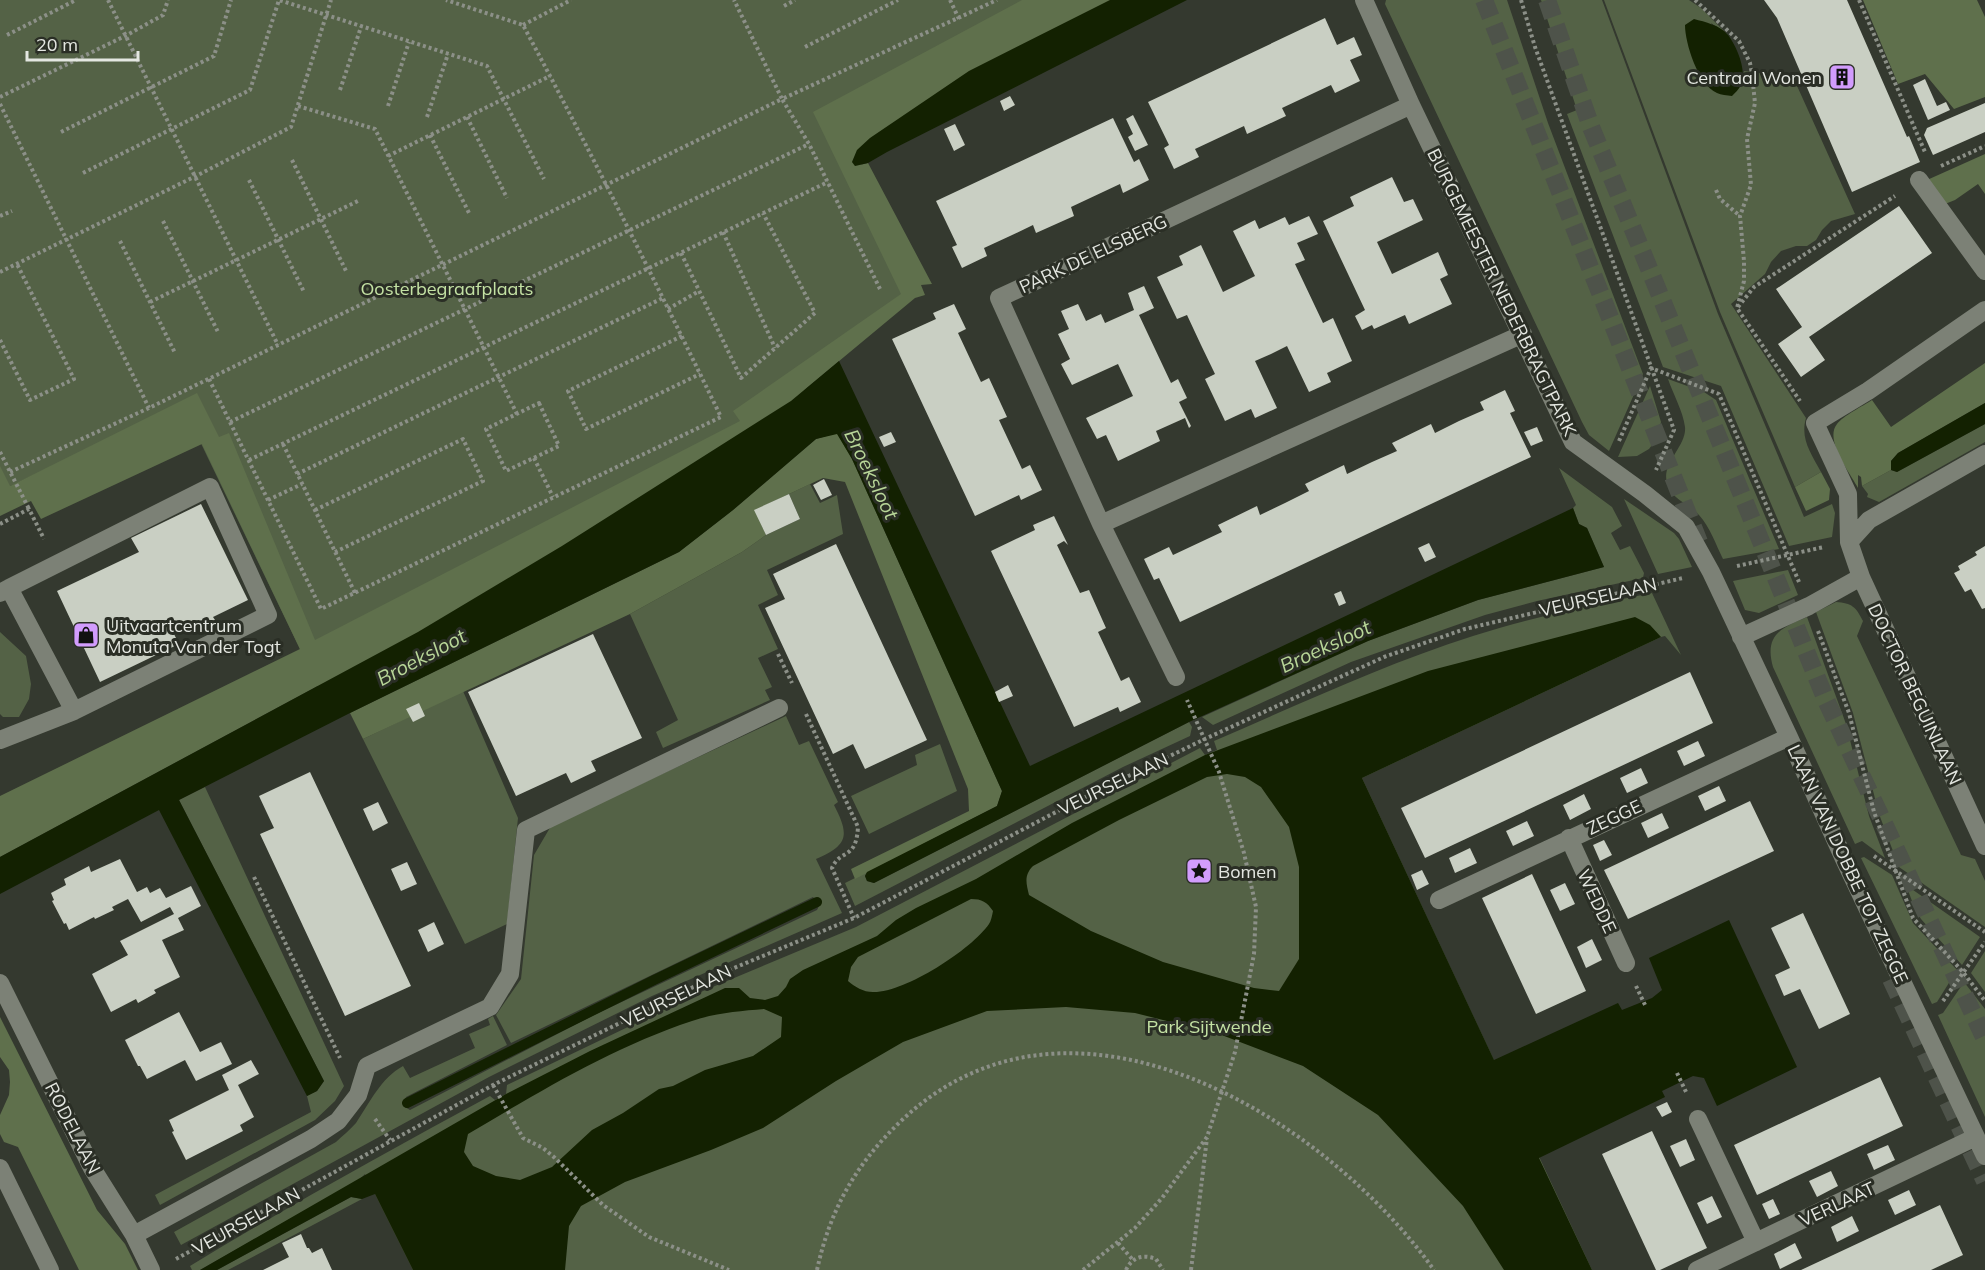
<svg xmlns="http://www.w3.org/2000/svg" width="1985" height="1270" font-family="Mulish,sans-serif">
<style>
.green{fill:#546246}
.forest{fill:#5f704c}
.water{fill:#132101;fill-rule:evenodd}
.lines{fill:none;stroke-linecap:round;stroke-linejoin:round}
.stream{stroke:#132101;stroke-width:10}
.building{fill:#c9cfc3}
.major-tunnel{stroke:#4e534a;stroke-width:18;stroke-dasharray:18 9;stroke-linecap:butt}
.path{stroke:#8c9088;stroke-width:4;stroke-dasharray:3 3;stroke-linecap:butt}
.minor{stroke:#7c8176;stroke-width:18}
.labels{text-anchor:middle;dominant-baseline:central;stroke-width:6;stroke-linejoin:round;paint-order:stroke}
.poi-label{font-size:18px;fill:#e4e7e1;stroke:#2a2e25;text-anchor:start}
.street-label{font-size:18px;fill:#e4e7e1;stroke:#2a2e25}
.park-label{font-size:18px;fill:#c4e2a4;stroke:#2a2e25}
.water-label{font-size:20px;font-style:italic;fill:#b8d698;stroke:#2a2e25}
</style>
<rect width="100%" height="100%" fill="#34392f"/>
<path class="green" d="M0,0H1179L886,150L854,169L908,295L836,353L760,442L321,693L182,404L0,491Z
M1386,0H1507L1548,123L1643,374L1609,451L1589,435L1582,422L1385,4Z
M1541,0H1602L1718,314L1804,517L1832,504L1835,513L1832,537L1789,546L1721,386L1663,367L1567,114L1577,110Z
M1604,0H1689L1701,8L1727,34L1711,23L1741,86L1744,71L1793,77L1855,214L1831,221L1822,230L1816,240L1807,246H1796L1781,251L1771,262L1765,274L1731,304L1806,418C1800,439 1811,453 1821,472L1795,487L1720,312Z
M1668,379L1704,392L1716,400L1779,549L1723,559C1716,545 1710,527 1699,515C1688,503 1672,500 1667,483C1661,463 1687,446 1685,427C1683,411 1673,394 1668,379Z
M1650,386L1661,422L1658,437L1649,449L1637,456L1618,457Z
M1985,424V442L1879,502L1867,497L1868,494L1862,486L1891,470L1897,472Z
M1559,468L1612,507L1622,526L1611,533L1620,550L1630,546L1644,573L1643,578L1537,601L1485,615L1351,662L1213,725L1202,717L1368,641L1478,600L1604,567L1587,528L1579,524L1573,508L1576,505Z
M810,484L820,503L837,495L843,534L767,570L778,595L758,605L778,649L758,658L772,687L765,690L770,700L663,748L656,732L678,720L630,614L742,552L766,535L800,519L789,494Z
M1624,499L1674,533L1679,539L1692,567L1658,574Z
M1788,570L1798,595L1759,613L1745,610L1733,581Z
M1652,593L1681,655L1665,636L1661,637L1362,778L1592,1270H413L365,1174L359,1180L200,1270H192L190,1266C288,1206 389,1151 490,1096L495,1100L506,1094L507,1085L703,991L856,927L1200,748L1205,755L1217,750L1214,741C1300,704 1385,664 1473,636C1532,617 1592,605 1652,593Z
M1836,602C1852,603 1856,607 1863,621L1857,636L1961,855L1975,859L1985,881V927L1899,867L1879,814L1853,713L1816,612Z
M1807,617L1846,724L1869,816L1885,858L1862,841L1855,844L1773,667C1764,635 1781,628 1807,617Z
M0,632L26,656L31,684L29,699L19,717H3L0,714Z
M463,691L518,818L507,924L465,944L363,739Z
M786,716L799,745L809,741L838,802L834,805C850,836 848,845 816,859L842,913L652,996L489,1077L181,1245L174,1232L336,1142C342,1136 350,1130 356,1123C370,1102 381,1078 403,1066L410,1078L475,1048L469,1034L490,1025L488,1019L493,1016L507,1045L406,1097L403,1106L410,1110L594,1015L817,910L820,904L813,897L511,1043L496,1015L521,979L534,855L551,826Z
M1189,722L1192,727L1190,736L1123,767L855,906L845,883L867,872L865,876L867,881L874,883Z
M940,744L957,791L869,834L851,796L917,765L915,755Z
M205,787L344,1086L335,1101L315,1120L160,1205L155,1195L311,1112L307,1096L317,1091L324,1081L179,800Z
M1864,857L1892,875L1913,923L1957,970L1937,1002L1932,1004L1861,858Z
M1906,885L1980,937L1962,965L1921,919L1915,909Z
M1985,951V992L1971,973Z
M1964,982L1985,1009V1117L1938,1015L1943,1013Z
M351,1197L362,1199L228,1270H217Z"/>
<path class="forest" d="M1022,0H1110L969,71L870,138L857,150L852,162L855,166L868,163L932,284L921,285L925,295L915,298L791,401L562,546L418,632L0,857V796L300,649L202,444L41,519L31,501L0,516V466L10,486L197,393L219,437L229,433L315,640L740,421L733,411L901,294L813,112Z
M1863,0H1977L1985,17V97L1954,109L1925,74L1898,84Z
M1985,154V194L1978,184L1955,200L1945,204L1927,180Z
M1985,363V403L1898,453L1891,461V470L1862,486L1861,477L1858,475V488C1850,473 1824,440 1837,424C1843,416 1863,406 1872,400L1891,427Z
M837,433L852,459L1002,791L997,806L855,879L851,869L969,811L968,789L845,482L823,478L755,510L766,535L742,552L630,614L363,739L350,713L679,552L733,510L816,439Z
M1821,472L1830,489L1829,500L1806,511L1795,487Z
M0,1017L97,1210L125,1244L138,1270H79L18,1147L4,1142L0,1134V1115L9,1095L10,1082L9,1070L0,1057Z"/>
<path class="water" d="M1110,0H1187L887,152L868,163L855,166L852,162L857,150L870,138L969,71Z
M1694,19C1705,22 1720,25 1728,35C1737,47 1747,70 1741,85C1739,89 1735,93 1732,96C1727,95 1721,95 1717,93C1698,85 1685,43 1685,25Z
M839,361L1030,766L1573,508L1579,524L1587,528L1604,567L1478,600L1368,641L1189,722L874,883L867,881L865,876L867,872L997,806L1002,791L852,459L837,434L816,439L733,510L679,552L350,713L179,800L324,1081L317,1091L307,1096L159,810L0,894V857L418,632L562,546L791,401Z
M1985,403V424L1897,472L1891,470V461L1898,453Z
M1635,617L1650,625L1661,637L1362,778L1494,1060L1618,1003L1622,1010L1652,998L1662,990L1649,958L1729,920L1797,1067L1717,1106L1704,1078L1693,1076L1662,1091L1665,1097L1539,1158L1592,1270H1504L1463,1206L1378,1115L1303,1066L1219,1034L1135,1013L1066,1007L987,1011L903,1042L836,1081L763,1128L711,1150L625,1182L581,1206L569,1226L565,1270H413L375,1194L362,1199L351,1197L217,1270H200L506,1094L590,1051L725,988H739L750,998L765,1000L778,996L786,987L790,979L803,970L877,936L896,920L916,908L976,879L1072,823L1205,755L1428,671ZM1227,774L1245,777L1261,787L1289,827L1299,867V959L1279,991L1254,988L1163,962L1091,931L1029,895C1026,883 1024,875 1033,866L1119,820L1207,777ZM971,899C982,899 987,902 993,911C992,916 991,921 989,924C971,950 904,993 873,992C863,992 855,987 848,981L851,967L858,957ZM764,1009L782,1017L781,1037L753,1056L705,1070L673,1086L659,1089L623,1113L592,1130L552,1167L520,1180L496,1176L473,1166L464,1152L468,1134C539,1092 613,1047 692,1021C715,1013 740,1011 764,1009Z"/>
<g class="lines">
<path class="stream" d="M407,1103L654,980L817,902"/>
</g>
<path class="building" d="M1764,0H1847L1907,137L1909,136L1920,162L1852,192L1777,18Z
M1325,18L1337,45L1354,37L1362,55L1350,60L1360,81L1335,93L1331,85L1282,108L1286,116L1247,134L1244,126L1195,149L1199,157L1174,169L1164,148L1169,145L1148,102Z
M1925,79L1937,106L1946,102L1950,110L1928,120L1913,85Z
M1010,96L1015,105L1004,111L1000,101Z
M1985,103V132L1933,155L1924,135L1927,128Z
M1133,115L1148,145L1135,151L1128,137L1133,134L1126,119Z
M1113,118L1134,162L1139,159L1149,180L1123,193L1120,184L1071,207L1074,216L1036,233L1033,225L1010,236L984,248L987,256L962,268L952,247L957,245L936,201Z
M955,124L965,145L954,151L944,129Z
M1392,177L1404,202L1413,199L1423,220L1377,242L1392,274L1438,252L1448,275L1440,279L1452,304L1409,324L1405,315L1374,329L1372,325L1362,330L1355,316L1365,310L1323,221L1354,206L1350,197Z
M1899,206L1932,253L1809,337L1825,360L1801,377L1778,344L1802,327L1776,289Z
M1309,216L1318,234L1297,243L1305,260L1295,264L1323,323L1333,318L1352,361L1327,373L1331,382L1309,392L1287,346L1271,354L1255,361L1277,408L1255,418L1251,409L1225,421L1205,379L1215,374L1201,345L1187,315L1177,319L1157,277L1183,265L1179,256L1201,245L1223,292L1255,276L1233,231L1255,220L1259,229L1285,217L1289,225Z
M1144,286L1154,308L1139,315L1171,383L1178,379L1187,398L1179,402L1191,426L1189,428L1185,418L1156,431L1160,441L1118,461L1106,435L1097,439L1086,418L1133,396L1118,364L1072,385L1061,364L1070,359L1058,334L1069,329L1061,311L1078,304L1086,321L1101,314L1105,323L1134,310L1128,293Z
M954,304L966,329L958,333L981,382L989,378L1007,417L999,420L1022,469L1030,465L1042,490L1021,500L1019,495L975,516L892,339L936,319L933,313Z
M1505,390L1515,411L1510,413L1531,457L1180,622L1159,578L1154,580L1144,559L1169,547L1173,555L1222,532L1218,525L1257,506L1260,515L1285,503L1309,491L1305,484L1344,465L1347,474L1372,462L1397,451L1392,443L1431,424L1435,433L1459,421L1484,410L1480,402Z
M1537,427L1543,441L1531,446L1524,432Z
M891,432L896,442L884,447L879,437Z
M824,479L832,495L821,500L813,485Z
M789,494L800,519L766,535L754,510Z
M201,504L248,600L213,617L215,620L186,634L182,625L172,630L179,644L100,682L57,591L139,552L131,538Z
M1054,516L1068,545L1064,541L1057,545L1080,593L1089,590L1106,628L1098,632L1121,681L1129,677L1141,702L1120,712L1118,707L1074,727L991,551L1035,530L1033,525Z
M1429,543L1436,557L1425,562L1418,548Z
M836,544L927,740L865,769L853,744L833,754L765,608L785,599L773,574Z
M1985,546V608L1982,609L1971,589L1965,592L1954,573L1960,570L1958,566L1977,555L1975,552Z
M1341,591L1346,603L1339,606L1334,594Z
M593,634L642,738L591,761L596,771L571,783L566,773L516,796L468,692Z
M1690,672L1713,723L1425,858L1401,808Z
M1008,685L1013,696L999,702L995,692Z
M419,703L425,716L413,722L406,709Z
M1698,741L1705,756L1684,766L1677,751Z
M1641,768L1648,783L1627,793L1620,778Z
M310,772L411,986L345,1016L260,834L274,828L259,796Z
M1719,786L1726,801L1705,811L1698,796Z
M1584,794L1591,809L1570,820L1563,805Z
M1750,801L1774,851L1628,919L1604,870Z
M378,802L388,823L373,831L363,809Z
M1662,813L1669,828L1648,838L1641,823Z
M1527,821L1534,836L1513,846L1506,831Z
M1604,840L1612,855L1600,861L1593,845Z
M1470,848L1477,863L1455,873L1449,858Z
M120,859L137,892L147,887L150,893L160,888L166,898L191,886L201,906L178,918L184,930L162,940L180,977L154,990L156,993L138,1003L136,999L111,1012L92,974L128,955L120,941L174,914L170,907L141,922L128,899L112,907L114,910L95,919L94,917L69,930L66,923L64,924L52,901L54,900L51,893L66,885L64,879L89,866L91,872Z
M407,862L417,884L401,891L391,869Z
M1422,870L1429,884L1417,890L1411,875Z
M1532,874L1586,991L1536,1014L1482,898Z
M1565,883L1575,904L1560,911L1550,890Z
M1803,913L1850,1014L1819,1029L1800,989L1784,996L1775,975L1790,968L1771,928Z
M434,922L444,944L428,952L418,930Z
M1592,939L1602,960L1586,968L1577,947Z
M179,1012L200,1052L221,1042L232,1064L196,1081L185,1060L147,1079L140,1066H138L125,1040Z
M251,1060L259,1074L238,1085L254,1117L240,1125L243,1131L186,1160L172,1132L174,1131L169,1120L229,1090L222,1075Z
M1880,1077L1903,1126L1757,1195L1734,1145Z
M1667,1102L1672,1112L1662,1117L1656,1107Z
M1652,1131L1707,1248L1660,1270H1656L1602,1154Z
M1686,1139L1695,1160L1680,1167L1670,1146Z
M1888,1145L1895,1160L1874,1170L1867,1154Z
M1831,1171L1838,1186L1817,1197L1809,1181Z
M1909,1190L1916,1205L1895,1215L1888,1200Z
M1712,1196L1722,1217L1707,1224L1697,1203Z
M1773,1199L1780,1214L1769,1219L1762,1204Z
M1940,1205L1963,1255L1931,1270H1801Z
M1852,1216L1859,1231L1837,1242L1831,1227Z
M301,1234L307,1248H309L312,1253L322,1248L332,1270H263L289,1257L282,1243Z
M1795,1243L1802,1258L1780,1269L1774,1254Z"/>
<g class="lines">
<path class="major-tunnel" d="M1484,0L1699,542
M1547,0L1591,127L1826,700L1985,1039
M1891,979L1985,1181"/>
<path class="path" d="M108,0L278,345
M950,0L959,19
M1521,0L1535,47L1674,430L1656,470
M1695,0L1739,41L1750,63L1752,74L1755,103L1747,139L1751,185L1740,216L1744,261V281L1737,308L1800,401
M1859,0L1925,152
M784,6L795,0
M523,25L571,0
M7,35L76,0
M805,47L898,0
M340,90L361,27
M0,97L127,35L163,15L168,0
M0,104L149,408
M298,106L375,129L517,414
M388,106L409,42
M427,117L448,54
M467,117L507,198
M61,132L214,56L231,0
M430,135L469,213
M388,156L550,76
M292,160L347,273
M1941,166L1985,146
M83,173L250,90L279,0L487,66L544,179
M249,180L304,292
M1716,190L1720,199L1740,216
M0,216L12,211
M163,221L218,332
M723,232L775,348
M120,241L175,353
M681,253L741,378L815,313L763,213
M0,272L196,176L291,127L331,0
M880,289L809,144L782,99L997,0
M150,302L360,200
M1738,307L1754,287L1895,196
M668,309L699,291
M682,336L568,391L586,429L700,374
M0,340L30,400L74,379L17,264
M209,379L321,609L721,417C657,285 592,154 523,25L446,0
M539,403L559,446L506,471L486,429Z
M230,422L809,144
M1619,441L1651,368L1719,394L1799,582
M283,444L355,593
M0,452L29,509
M534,458L553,497
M249,460L828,182
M10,472L149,408L782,99L734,0
M297,474L663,298
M268,500L302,484
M315,510L463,439L483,481L335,552
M0,524L29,509L44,539
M1737,566L1824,547
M1818,631L1849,713L1874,812L1913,918L1963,972L1985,1001
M778,654L792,683
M806,714L858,827C856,861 841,848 832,868L854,918
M1874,856L1985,932
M254,877L340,1058
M1636,986L1646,1007
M1943,1001L1985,942
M1677,1073L1687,1094
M493,1085L523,1138L543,1148L555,1158L603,1205L649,1237L729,1270
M375,1119L390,1140
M1118,1243L1133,1260
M176,1259L493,1085L722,973L854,918L1079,800L1205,739L1384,657L1465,629L1683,578
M817,1270C830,1210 855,1165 900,1122C1068,960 1323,1115 1434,1270
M1083,1270L1135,1228L1162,1198L1207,1137L1235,1052L1254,954L1256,907L1244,853L1219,772L1187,700
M1126,1270C1132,1257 1143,1254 1156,1259L1163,1270
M1191,1270L1207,1138"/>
<path class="minor" d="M1364,0L1411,105L1573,442L1645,494L1686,527L1711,572L1789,737L1844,859L1985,1156
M1411,105L999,298L1101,524L1523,334
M1919,180L1985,271
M1985,310L1868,391L1815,423L1848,494L1849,542L1861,577L1985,846
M1101,524L1176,677
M1849,542L1869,520L1985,454
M9,588L210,487L268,615L74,711
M0,593L9,588L74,711L0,740
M1741,637L1809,606L1861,577
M1569,838L1626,963
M1439,900L1789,737
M0,983L92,1168L134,1235L151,1270
M1698,1119L1756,1242
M0,1168L50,1270
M134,1235L311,1139L338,1121L358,1095L367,1066L490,1007L510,974L526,830L779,708
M1697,1270L1976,1137"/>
</g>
<defs>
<symbol id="building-square" viewBox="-11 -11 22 22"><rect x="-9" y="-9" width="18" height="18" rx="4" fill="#d29cfd" stroke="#2a2e25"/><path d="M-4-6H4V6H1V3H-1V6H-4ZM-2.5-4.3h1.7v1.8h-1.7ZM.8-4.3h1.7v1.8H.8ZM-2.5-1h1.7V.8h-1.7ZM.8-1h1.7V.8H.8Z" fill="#111"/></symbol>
<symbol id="shop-square" viewBox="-11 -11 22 22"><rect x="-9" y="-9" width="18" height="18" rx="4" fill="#d29cfd" stroke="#2a2e25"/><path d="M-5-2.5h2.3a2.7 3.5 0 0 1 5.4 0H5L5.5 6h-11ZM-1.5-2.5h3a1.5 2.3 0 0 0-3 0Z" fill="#111"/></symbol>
<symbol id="sight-square" viewBox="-11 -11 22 22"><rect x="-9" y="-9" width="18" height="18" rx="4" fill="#d29cfd" stroke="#2a2e25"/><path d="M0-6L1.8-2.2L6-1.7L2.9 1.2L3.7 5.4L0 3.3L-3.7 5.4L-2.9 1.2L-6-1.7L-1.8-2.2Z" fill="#111"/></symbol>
</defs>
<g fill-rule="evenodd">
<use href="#building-square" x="1827" y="62" width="30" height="30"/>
<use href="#shop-square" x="71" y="620" width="30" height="30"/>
<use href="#sight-square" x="1184" y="856" width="30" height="30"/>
</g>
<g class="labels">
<g class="poi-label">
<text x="1822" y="77" text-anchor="end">Centraal Wonen</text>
<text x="106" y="625">Uitvaartcentrum<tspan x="106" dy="21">Monuta Van der Togt</tspan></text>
<text x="1218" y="871">Bomen</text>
</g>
<g class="street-label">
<text transform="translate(1093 254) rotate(-25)">PARK DE ELSBERG</text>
<text transform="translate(1502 292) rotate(64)">BURGEMEESTER NEDERBRAGTPARK</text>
<text transform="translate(1598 597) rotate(-13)">VEURSELAAN</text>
<text transform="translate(1915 694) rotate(65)">DOCTOR BEGUINLAAN</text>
<text transform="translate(1113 784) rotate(-26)">VEURSELAAN</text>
<text transform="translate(1614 817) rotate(-25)">ZEGGE</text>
<text transform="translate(1848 864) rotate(65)">LAAN VAN DOBBE TOT ZEGGE</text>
<text transform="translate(1597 901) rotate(65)">WEDDE</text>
<text transform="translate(676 996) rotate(-26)">VEURSELAAN</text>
<text transform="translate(73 1128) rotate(63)">RODELAAN</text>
<text transform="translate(1837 1204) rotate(-25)">VERLAAT</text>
<text transform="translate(246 1221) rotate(-29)">VEURSELAAN</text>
</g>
<g class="park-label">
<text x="447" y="288">Oosterbegraafplaats</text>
<text x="1209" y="1026">Park Sijtwende</text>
</g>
<g class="water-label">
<text transform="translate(872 474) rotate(64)">Broeksloot</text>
<text transform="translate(1325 646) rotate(-25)">Broeksloot</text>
<text transform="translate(421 657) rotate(-28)">Broeksloot</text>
</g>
</g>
<path d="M27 51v9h111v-9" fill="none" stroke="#e4e7e1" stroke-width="3"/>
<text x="36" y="51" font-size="18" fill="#e4e7e1" stroke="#2a2e25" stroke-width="4.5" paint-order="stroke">20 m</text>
</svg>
